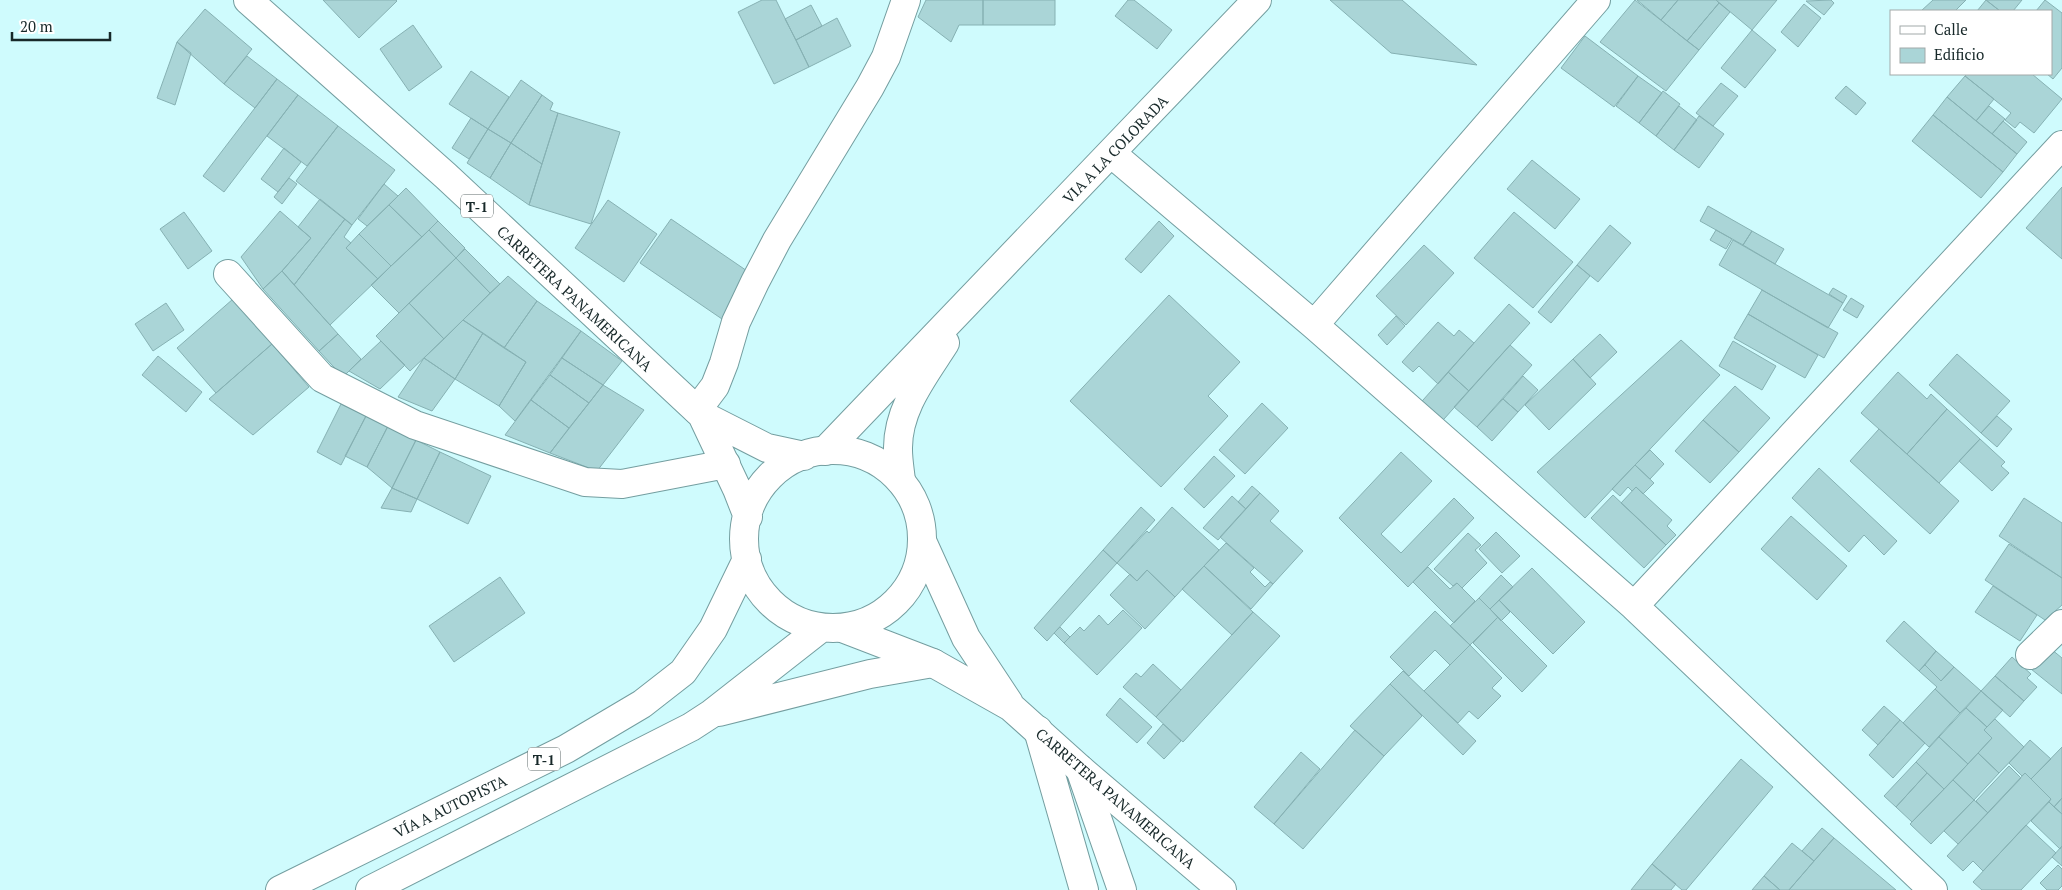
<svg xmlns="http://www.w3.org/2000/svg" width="2062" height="890" font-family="'PT Serif',serif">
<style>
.building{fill:#aad5d7;stroke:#86b1b3}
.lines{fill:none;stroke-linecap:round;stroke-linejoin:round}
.minor-casing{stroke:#749ea0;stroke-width:30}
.primary-casing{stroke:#749ea0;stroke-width:30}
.trunk-casing{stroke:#749ea0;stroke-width:30}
.minor{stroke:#fff;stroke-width:28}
.primary{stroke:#fff;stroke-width:28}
.trunk{stroke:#fff;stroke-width:28}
.labels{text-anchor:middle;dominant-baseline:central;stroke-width:5;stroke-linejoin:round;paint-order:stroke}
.shield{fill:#fff;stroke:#5d6869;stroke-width:1}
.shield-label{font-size:14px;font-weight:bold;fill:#172829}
.street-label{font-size:15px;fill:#172829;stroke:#fff}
</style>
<rect width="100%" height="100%" fill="#cffbfd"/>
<path class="building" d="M323,0H396L397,1L359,38Z
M762,0H776L809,67L774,84L738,12Z
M926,0H983V25H959L951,42L918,17Z
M983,0H1055V25H983Z
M1128,0H1134L1172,30L1157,49L1115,16Z
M1330,0H1402L1477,65L1391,53Z
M1635,0L1699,50L1666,91L1600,42Z
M1637,0H1678L1661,20Z
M1678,0H1716L1719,3L1687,41L1661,20Z
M1716,0H1777L1752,30Z
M1831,0L1834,3L1824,15L1806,1Z
M1933,0H1966L1955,11H1921Z
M1986,0H2022L2013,11H2000Z
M1986,0L2000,11H1977Z
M2045,0L2062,13V68L2053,79L2047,74H2051V11H2036Z
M1719,3L1730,12L1699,50L1687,41Z
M1804,4L1821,18L1798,47L1781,32Z
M811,5L822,26L796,40L785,19Z
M205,9L252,49L224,84L177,42Z
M837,18L851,46L809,67L796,40Z
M413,25L442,67L409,91L380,49Z
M1752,30L1776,50L1745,88L1721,68Z
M1585,36L1638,76L1614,107L1561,68Z
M177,42L191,53L175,105L157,98Z
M247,56L277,79L255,108L224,84Z
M471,71L509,97L488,129L449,104Z
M1967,74H2032L2062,99L2034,133L2020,122L2015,128L2005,120L2011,113L1965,76Z
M1638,76L1662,93L1639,123L1616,106Z
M1965,76L1994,99L1976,121L1947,97Z
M277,79L298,95L224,192L203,176Z
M521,80L542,95L511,143L488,129Z
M1721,83L1738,96L1713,126L1696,113Z
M1846,86L1866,103L1856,115L1835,98Z
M1663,91L1680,104L1656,136L1639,123Z
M298,95L338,126L307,166L267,136Z
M542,95L553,103L550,110L558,113L542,164L511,143Z
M1947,97L2017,154L2003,172L1933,115Z
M1679,106L1697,120L1674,150L1656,136Z
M1989,106L2005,119L1992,134L1976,121Z
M558,113L620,132L591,224L529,205Z
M1933,115L2003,172L1981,198L1912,141Z
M1699,116L1724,134L1699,168L1674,150Z
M471,118L488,129L469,159L452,148Z
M2003,121L2027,142L2017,154L1992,134Z
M338,126L395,170L352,225L296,181Z
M488,129L511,143L490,178L467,163Z
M511,143L542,164L529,205L490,178Z
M284,148L301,162L278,192L261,179Z
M1532,160L1580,199L1555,229L1507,189Z
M289,178L297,184L282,204L274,197Z
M384,184L398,196L367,226L358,219Z
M2062,187V259L2026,228Z
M406,188L438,221L422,237L389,205Z
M320,199L345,219L294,285L282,271L311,238L298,227Z
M608,200L657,234L624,282L575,248Z
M389,205L422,237L391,266L359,234Z
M1708,206L1752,231L1743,245L1700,221Z
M280,211L311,238L282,271L263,289L241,257Z
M184,212L212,251L188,269L160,229Z
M1514,212L1573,262L1533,308L1474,258Z
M345,219L352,225L344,237L351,243L346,248L378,279L330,325L294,285Z
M671,219L753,275L722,319L640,263Z
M438,221L465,248L456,258L429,230Z
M1159,221L1174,236L1141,273L1125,259Z
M1610,225L1631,243L1598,282L1577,265Z
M429,230L456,258L399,313L371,285Z
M1716,230L1732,239L1726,249L1710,240Z
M1752,231L1784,249L1775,264L1743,245Z
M359,234L391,266L378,279L346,248Z
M1733,240L1843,303L1828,328L1719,265Z
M1424,245L1454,273L1406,325L1376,296Z
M465,249L500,284L490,293L456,258Z
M456,258L490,293L444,339L409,303Z
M1577,265L1590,276L1551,323L1538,312Z
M282,271L338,334L319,351L263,289Z
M508,276L537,301L504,348L463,320Z
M1833,288L1847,296L1843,303L1829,294Z
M1762,290L1838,333L1824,358L1748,314Z
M1169,295L1240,362L1208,396L1228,416L1161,487L1070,401Z
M1851,298L1864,306L1857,318L1843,310Z
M233,299L272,344L216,393L177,348Z
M537,301L581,331L515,421L499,406L526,362L504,348Z
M166,303L184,330L153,351L135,324Z
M409,303L444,339L410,371L376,336Z
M1509,304L1530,323L1469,391L1448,372Z
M1748,314L1818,355L1805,378L1734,338Z
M1396,316L1405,326L1387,345L1378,335Z
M463,320L483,333L455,379L424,358Z
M1438,322L1454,336L1459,330L1474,343L1438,384L1419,366L1413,372L1402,362Z
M581,331L622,361L603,385L562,358Z
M483,333L526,362L499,406L455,379Z
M338,334L361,359L343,377L319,351Z
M1600,334L1617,352L1590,378L1573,359Z
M1681,340L1720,375L1585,518L1537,472Z
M381,341L405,365L380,389L349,371Z
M1733,341L1776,366L1762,390L1719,366Z
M272,344L309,387L253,435L209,399Z
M1510,345L1532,365L1477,427L1454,407Z
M1957,354L2010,401L1981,433L1929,385Z
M158,356L202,392L186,412L142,375Z
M424,358L455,379L432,411L398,397Z
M562,358L603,385L589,403L550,375Z
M1573,359L1596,384L1549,430L1525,405Z
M1448,372L1469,391L1436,428L1415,409Z
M1898,372L1927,399L1931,394L1947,409L1907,454L1861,413Z
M550,375L589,403L569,428L531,400Z
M1523,376L1538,390L1518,412L1503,399Z
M603,385L644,410L597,471L550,453Z
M1735,386L1770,418L1739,452L1703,420Z
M1503,399L1518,412L1492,441L1477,427Z
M531,400L569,428L550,453L505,435Z
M1262,403L1288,428L1245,474L1219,450Z
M341,404L366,416L341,465L317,452Z
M1947,409L1980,439L1939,483L1907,454Z
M366,416L388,426L367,467L345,456Z
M1997,416L2012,429L1997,447L1981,433Z
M1703,420L1739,452L1710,483L1675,451Z
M388,426L416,440L392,488L367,467Z
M1879,429L1959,501L1930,534L1850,461Z
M1980,439L2005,462L2001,466L2009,473L1992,491L1959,461Z
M416,440L440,452L417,499L392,488Z
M1650,450L1664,464L1650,479L1635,465Z
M440,452L491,476L468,524L417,499Z
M1401,452L1432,481L1381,534L1401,553L1454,498L1474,518L1408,587L1339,518Z
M1214,456L1235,476L1204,508L1184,489Z
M1635,465L1654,483L1643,494L1636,487L1632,491L1628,487L1620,496L1612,489Z
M1819,468L1897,541L1884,555L1864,535L1849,552L1792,498Z
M1252,486L1260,493L1246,509L1238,502Z
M1636,487L1672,520L1667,526L1676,535L1666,545L1621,503Z
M392,488L417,499L411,512L381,508Z
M1260,493L1279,511L1270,521L1303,551L1273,584L1220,537Z
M1613,495L1666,545L1644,568L1591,518Z
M1232,496L1246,509L1218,540L1203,528Z
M2024,498L2062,523V578L1999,536Z
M1141,507L1155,520L1117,563L1103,550Z
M1172,507L1219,550L1175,597L1147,570L1137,581L1117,563L1147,531L1149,533Z
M1791,516L1847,566L1817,600L1761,549Z
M1496,532L1520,556L1502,573L1479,549Z
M1468,533L1481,545L1475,550L1487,563L1462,588L1457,583L1453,586L1434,569Z
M1226,543L1254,568L1250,572L1265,587L1270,582L1273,584L1251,609L1204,566Z
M2009,544L2062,578V605L2045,620L1985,580Z
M1103,550L1117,563L1047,641L1034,628Z
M1204,566L1253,612L1232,635L1182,589Z
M1428,567L1450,589L1457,583L1475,601L1454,623L1413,582Z
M1532,568L1585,622L1553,654L1499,600Z
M1147,570L1175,597L1145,629L1110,595L1130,574L1137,581Z
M1501,575L1513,587L1490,609L1479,598Z
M500,577L525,613L454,662L429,626Z
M1993,586L2037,615L2020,641L1975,612Z
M1479,598L1498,617L1470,645L1450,626Z
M1499,600L1510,612L1501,621L1490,609Z
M1123,610L1142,628L1097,675L1064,643L1080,627L1084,631L1099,615L1108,625Z
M1435,611L1470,645L1450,665L1435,650L1409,676L1390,657Z
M1253,612L1280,636L1183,742L1156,717Z
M1498,617L1547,666L1522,692L1473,643Z
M1904,621L1936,651L1919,671L1886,641Z
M1060,627L1070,637L1064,643L1054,633Z
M1470,645L1502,678L1492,688L1501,696L1478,719L1469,711L1458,723L1424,691Z
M2051,649L2062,658V694L2031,669Z
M1936,651L1954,667L1941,681L1925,665Z
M2012,657L2031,674L2027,678L2037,687L2024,701L1995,676Z
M1153,664L1181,690L1156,717L1123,687L1136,673L1141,677Z
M1925,665L1941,681L1954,667L1981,691L1960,713L1935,689L1937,687L1919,671Z
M1403,671L1476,741L1463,755L1390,684Z
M1995,676L2024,701L2010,717L1981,691Z
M1390,684L1422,716L1384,756L1350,726Z
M1935,689L1960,713L1929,747L1903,723Z
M1981,691L2003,710L1987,727L1966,708Z
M1120,698L1152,727L1137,743L1106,715Z
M1884,706L1900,720L1878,745L1862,730Z
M1966,708L1987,727L1984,730L1992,738L1968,764L1939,737Z
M1995,719L2024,747L1999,773L1978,753L1992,738L1984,730Z
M1900,720L1925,743L1893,778L1869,755Z
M1163,724L1181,741L1164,759L1147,743Z
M1355,730L1384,756L1303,849L1274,824Z
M1939,737L1968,764L1944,789L1916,762Z
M2030,740L2051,759L2031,779L2025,773L2022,776L2009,763Z
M2062,747V798L2054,807L2049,802L2051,799L2031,779Z
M1301,752L1320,769L1274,824L1254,807Z
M1978,753L1999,773L1974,800L1953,780Z
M1741,759L1773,787L1686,890H1682L1652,864Z
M1916,762L1927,773L1896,807L1884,796Z
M2009,766L2021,778L1988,813L1976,801Z
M1927,773L1944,789L1912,822L1896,807Z
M2025,773L2051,799L1983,871L1973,861L1963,871L1947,856Z
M1953,780L1974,800L1931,844L1910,824Z
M2062,798V814L2054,807Z
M1974,800L1988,813L1958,844L1944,831Z
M2049,802L2062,814V846L2060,849L2031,821Z
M2026,825L2056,853L2021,890H1982L1973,882Z
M1822,828L1834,838L1814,861L1802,851Z
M1834,838L1896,890H1789Z
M1792,843L1814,861L1789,890H1780L1764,876Z
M2062,846V866L2052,857Z
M1652,864L1676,884L1671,890H1631Z
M2058,865L2062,869V886L2058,890H2047L2040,883Z
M1764,876L1780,890H1752Z"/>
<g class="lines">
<defs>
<path id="minor" d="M1111,153L1314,325L1634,606L1933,890
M228,274L322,378L415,425L585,482L622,484L726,464
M1314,325L1596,0
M697,410L715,386L724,363L736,322L755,282L777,240L870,87L886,57L906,0
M825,451L1257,0
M901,481C900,471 898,460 898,450C897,409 924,376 945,343
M1634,606L2062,145
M2030,655L2062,624
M1038,730L1084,890
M1080,769L1122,890"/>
<path id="primary" d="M922,541L966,638L1009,703
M842,628L933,663L1011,707L1080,769L1222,890"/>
<path id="trunk" d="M248,0L446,176L702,415L767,448L804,456
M702,415L737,489L748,517
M744 539a89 89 0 1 1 178 0a89 89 0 1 1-178 0Z
M719,712L870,674L933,663
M280,890L566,749L642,704L683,672L713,629L747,559
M370,890L691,727L711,714L821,628"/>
</defs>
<use href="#minor" class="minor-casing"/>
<use href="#primary" class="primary-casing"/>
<use href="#trunk" class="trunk-casing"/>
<use href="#minor" class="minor"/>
<use href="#primary" class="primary"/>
<use href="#trunk" class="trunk"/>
</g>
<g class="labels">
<g class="shield">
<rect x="461" y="194.5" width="32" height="23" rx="4"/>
<rect x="528" y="747.5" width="32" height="23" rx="4"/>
</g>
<g class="shield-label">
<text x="477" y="206">T-1</text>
<text x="544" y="759">T-1</text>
</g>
<g class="street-label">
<text transform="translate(1115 149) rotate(-46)">VIA A LA COLORADA</text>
<text transform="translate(575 298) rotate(43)">CARRETERA PANAMERICANA</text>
<text transform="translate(1116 798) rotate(41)">CARRETERA PANAMERICANA</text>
<text transform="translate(450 806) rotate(-26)">VÍA A AUTOPISTA</text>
</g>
</g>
<rect x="1890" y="10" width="162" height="65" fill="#ffffff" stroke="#a2a9a9"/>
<rect x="1900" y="26" width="25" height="8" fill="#ffffff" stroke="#a2a9a9"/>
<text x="1934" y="35" font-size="15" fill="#172829">Calle</text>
<rect x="1900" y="48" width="25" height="15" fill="#aad5d7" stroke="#a2a9a9"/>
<text x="1934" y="60" font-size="15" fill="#172829">Edificio</text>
<path d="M12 32v8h98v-8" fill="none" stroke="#172829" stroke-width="2.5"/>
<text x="20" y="32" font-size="15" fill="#172829" stroke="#ffffff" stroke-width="4" paint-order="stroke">20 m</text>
</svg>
